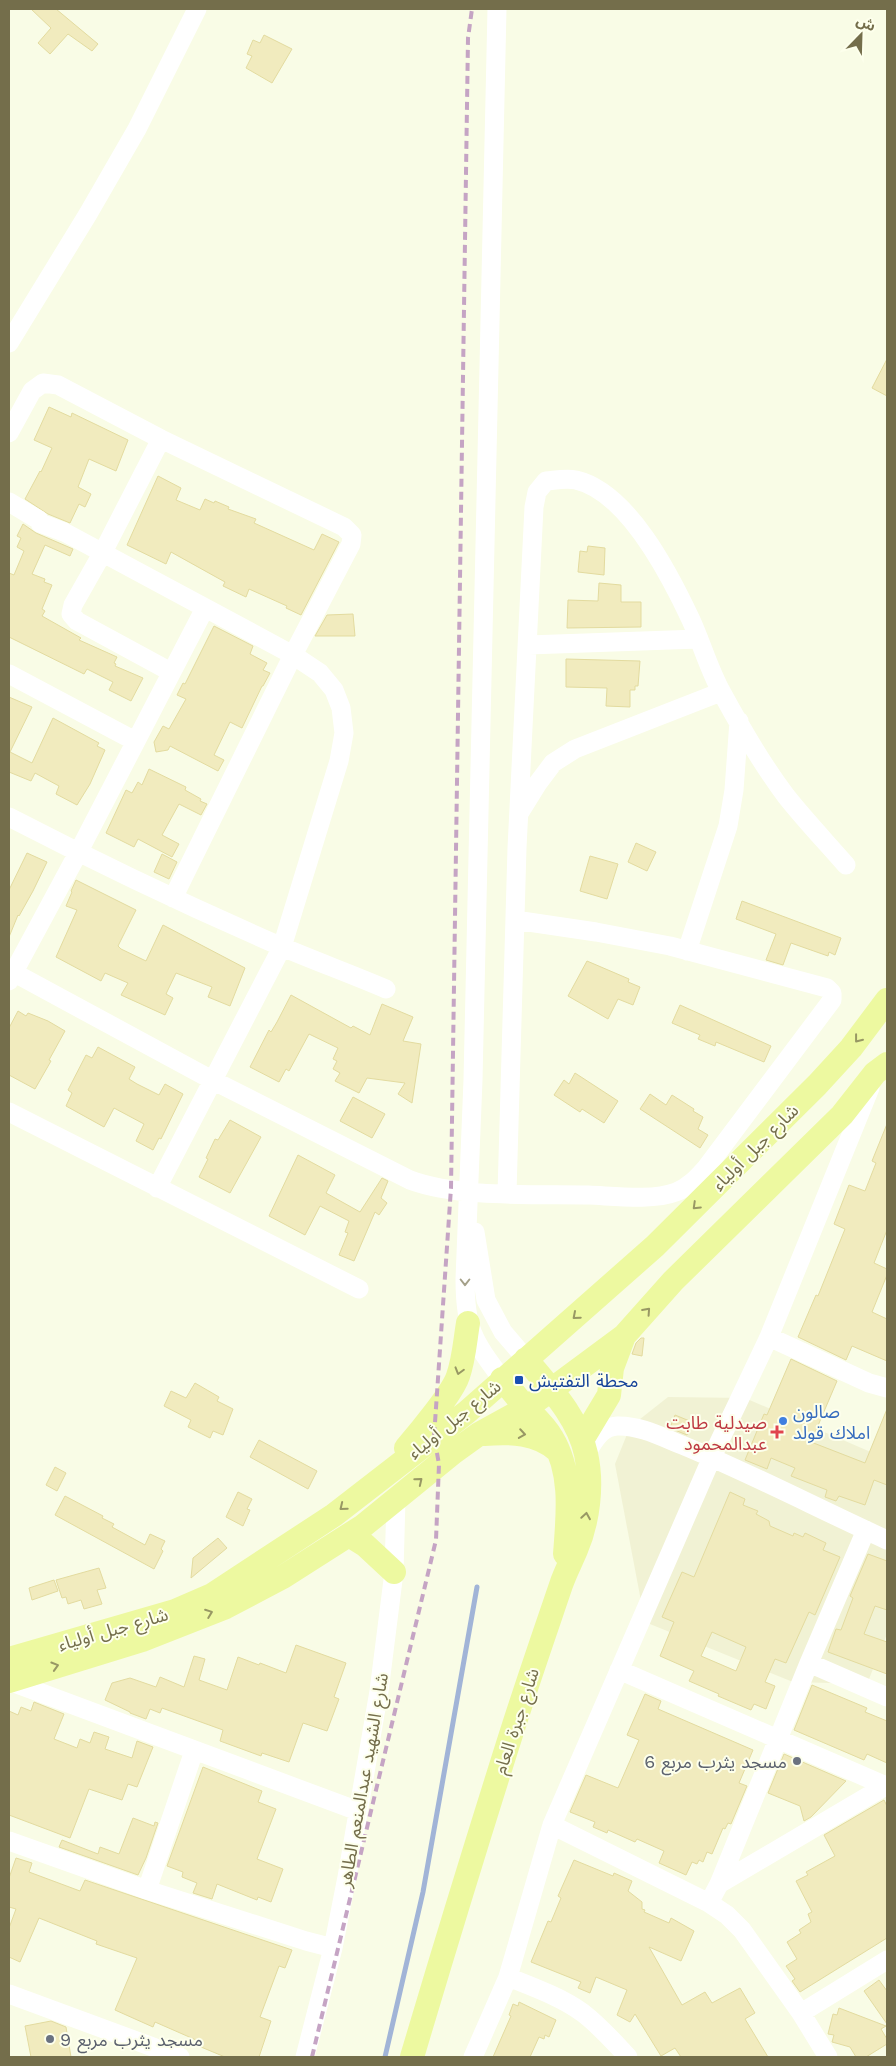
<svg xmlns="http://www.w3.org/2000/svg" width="896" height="2066" font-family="'Work Sans','Noto Sans Arabic',sans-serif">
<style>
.residential{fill:#f1f2d4}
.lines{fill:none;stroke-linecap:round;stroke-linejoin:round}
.stream{stroke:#a1b4d7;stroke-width:5}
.building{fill:#f1ebbe;stroke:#e3db9f;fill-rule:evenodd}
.minor{stroke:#fff;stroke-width:19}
.major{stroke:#edf9a0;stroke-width:24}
.rail{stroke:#c5a4c4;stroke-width:4;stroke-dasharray:8 5;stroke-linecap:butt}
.oneway{stroke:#989864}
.oneway2{stroke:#a5a18a}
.transit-dot{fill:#1a4fb4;stroke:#fdffec;stroke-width:2}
.shop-dot{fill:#3f7fe0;stroke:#fdffec;stroke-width:2}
.health-dot{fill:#e0444e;stroke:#fdffec;stroke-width:2}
.worship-dot{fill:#6b7280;stroke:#fdffec;stroke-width:2}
.labels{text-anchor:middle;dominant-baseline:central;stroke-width:4;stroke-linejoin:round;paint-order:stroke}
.street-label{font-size:18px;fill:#746e4b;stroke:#fdffec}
.transit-label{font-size:18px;fill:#164399;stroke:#fdffec;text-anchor:start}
.shop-label{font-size:18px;fill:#366cbe;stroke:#fdffec;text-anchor:start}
.health-label{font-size:18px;fill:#be3a42;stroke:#fdffec;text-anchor:end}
.worship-label{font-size:18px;fill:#5b616d;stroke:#fdffec;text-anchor:end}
</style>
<rect width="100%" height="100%" fill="#f9fce6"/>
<path class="residential" d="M668,1397L745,1398L887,1459V1634L867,1684L793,1682L645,1622L615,1464L630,1427Z"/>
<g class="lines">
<path class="stream" d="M385,2057L423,1892L477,1587"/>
</g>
<path class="building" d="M31,9H56L98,44L92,51L68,34L50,54L38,43L51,28Z
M264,35L292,49L272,83L246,68L252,56L247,54L253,40L260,43Z
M887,359V396L872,388Z
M49,407L71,417L72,413L128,440L116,471L89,459L78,487L91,494L85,507L79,504L70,523L48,514L25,499L40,471L41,472L52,448L34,440Z
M158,476L181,488L176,500L200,510L205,499L214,503L215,501L229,507L228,509L256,519L254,523L314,550L322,534L339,542L301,615L286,608L287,606L249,589L246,597L223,586L225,582L171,552L166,564L127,545Z
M23,524L36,533L73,549L70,556L45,545L32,574L45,579L44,582L52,585L42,609L45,611L42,616L81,638L79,640L117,657L114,663L116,664L115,666L143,678L131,701L109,690L113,682L87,669L84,674L9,637V573L14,575L24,551L17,547L21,538L17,536Z
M588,546L605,548L604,575L578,572L580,551L587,552Z
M599,583L621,585V602H641V627L567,628L568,600L598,601Z
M353,614L355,636H315L327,615Z
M214,626L253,646L250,654L267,663L263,670L270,673L263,686H262L242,728L230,722L214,755L224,760L218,771L170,746L168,750L156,752L154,742L163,726L169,729L186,699L177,695L183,683L185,684Z
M566,659L640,661L638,686H635V690H630V707L606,706L607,688L566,687Z
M9,697L32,707L10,752L32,763L53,718L99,743L97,746L105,750L90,784L77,805L56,794L59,786L35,773L31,781L9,772Z
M149,769L186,787L185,790L201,799L200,801L207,804L201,815L179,804L162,835L179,844L172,857L138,839L134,847L106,833L126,790L132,793L138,782L142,785Z
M636,843L656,852L647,871L628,862Z
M27,853L47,862L33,891L19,916L18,915L9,937V890Z
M162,854L177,862L169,879L154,872Z
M590,856L618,864L607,899L580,891Z
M76,880L136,910L118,946L121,949L146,961L163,925L245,968L230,1006L208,997L212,987L176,973L166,994L173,998L165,1015L121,995L128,983L105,973L101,981L56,957L77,910L66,906L72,892L71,891Z
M742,901L841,938L835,955L829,952L828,956L791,943L783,965L766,960L776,934L736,919Z
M587,961L629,979L628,982L640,987L633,1005L618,999L608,1019L568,996Z
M291,995L351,1028L353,1026L370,1035L382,1004L413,1017L403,1041L421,1044L412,1103L398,1094L405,1083L367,1078L359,1093L335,1081L340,1073L333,1069L337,1061L333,1059L338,1048L309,1034L289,1071L286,1069L279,1082L250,1067L269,1030L271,1032L277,1022Z
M680,1005L771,1046L764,1062L716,1042L715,1046L698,1039L700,1035L672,1023Z
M18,1011L26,1016L28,1013L48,1021L65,1031L49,1060L51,1061L35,1089L9,1075V1028Z
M98,1047L135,1067L129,1079L137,1084L159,1095L165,1084L183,1094L161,1139L159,1138L153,1150L136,1141L144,1124L114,1108L104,1127L66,1106L72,1093L68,1090L86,1055L92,1058Z
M575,1073L618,1101L604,1123L582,1109L580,1112L554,1095L564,1080L569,1084Z
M650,1094L666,1105L672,1095L694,1109L693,1111L703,1117L698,1129L708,1135L700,1148L640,1109Z
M353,1097L385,1114L372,1138L340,1121Z
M230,1120L261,1137L230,1193L199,1177L208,1159L206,1158L215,1139L218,1140Z
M887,1124V1230L874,1263L887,1269V1275L872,1312L887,1319V1361L852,1346L846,1360L798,1337L816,1295L818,1296L845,1229L834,1224L849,1185L865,1191L876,1163L872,1161Z
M298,1155L335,1175L326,1193L360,1212L382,1178L388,1181L381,1198L387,1203L379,1215L375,1212L354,1261L339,1255L348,1233L345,1232L349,1221L320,1206L305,1235L269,1216Z
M641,1338H644L642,1356L632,1354L636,1343Z
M791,1359L837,1381L811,1442L865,1463L887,1409V1485L874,1480L865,1505L839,1496L836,1501L825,1497L827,1490L791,1476L795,1468L771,1458L767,1469L745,1460L764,1414L767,1415Z
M195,1383L219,1397L217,1401L233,1409L223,1435L213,1431L210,1438L188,1427L191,1420L164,1406L171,1391L186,1398Z
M675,1415L692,1422L687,1435L670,1428Z
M259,1440L317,1471L308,1489L250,1457Z
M55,1467L66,1473L57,1491L46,1485Z
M238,1492L252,1499L247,1509L250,1510L243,1526L226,1517Z
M730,1492L745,1499L743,1505L758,1511L756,1514L769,1521L770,1526L793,1536L794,1533L803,1537L805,1533L826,1543L823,1550L840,1557L815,1615L809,1612L786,1663L775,1659L765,1682L775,1686L766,1709L754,1704L751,1710L718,1696L719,1694L689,1681L694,1671L660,1656L674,1622L662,1617L682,1572L694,1577ZM712,1632L746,1647L736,1671L701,1656Z
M65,1496L103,1516L102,1518L114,1524L112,1527L145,1545L150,1534L165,1541L161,1549L163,1551L154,1569L55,1515Z
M218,1538L227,1548L191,1578L193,1558Z
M868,1554L887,1561V1610L875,1606L864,1634L887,1642V1674L828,1652L836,1629L841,1630L853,1598L850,1596Z
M99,1568L106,1588L97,1590L102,1604L84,1609L81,1600L68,1604L66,1597L62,1598L56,1580Z
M54,1580L58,1591L32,1600L29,1588Z
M296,1645L346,1663L334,1697L339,1699L327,1731L303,1723L289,1762L262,1753L261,1756L220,1741L223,1730L162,1708L160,1713L150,1709L146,1719L130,1713V1712L105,1700L112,1683L130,1678L156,1687L160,1677L184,1687L194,1656L205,1659L199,1680L227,1690L238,1657L259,1665L260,1663L286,1673Z
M812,1685L867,1708L865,1712L887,1721V1763L867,1754L864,1760L794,1730Z
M645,1694L661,1701L658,1709L753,1750L739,1783L747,1786L731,1824L728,1823L725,1829L723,1828L712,1854L707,1852L703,1862L699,1860L697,1864L692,1862L686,1875L659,1863L664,1851L637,1839L635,1842L608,1830L607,1833L593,1827L595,1822L570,1812L586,1775L618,1788L639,1740L627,1735Z
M34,1702L64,1714L54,1739L77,1748L80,1739L90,1743L94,1732L109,1737L105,1749L132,1758L137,1741L153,1747L137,1787L128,1784L122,1800L89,1789L70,1838L9,1815V1711L18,1715L21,1707L31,1711Z
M784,1754L846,1781L811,1817L804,1821L800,1806L768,1793Z
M203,1767L262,1791L258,1802L276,1809L257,1859L283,1869L271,1902L258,1897L257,1900L217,1884L212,1899L193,1893L197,1883L182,1877L183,1872L167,1866Z
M884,1800L887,1806V1938L800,1992L792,1981L795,1979L786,1966L797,1959L787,1942L801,1933L799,1930L811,1922L808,1914L812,1912L796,1881L808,1875L806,1872L835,1856L824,1835Z
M133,1818L154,1826L155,1822L158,1823L146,1858L138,1875L59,1847L62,1840L98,1854L100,1847L119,1854Z
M16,1858L32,1863L29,1872L80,1891L85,1880L292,1950L285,1968L279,1966L260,2017L271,2021L259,2057H225L201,2047L203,2043L155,2022L153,2027L115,2010L137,1958L96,1944L97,1941L39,1918L20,1962L9,1957V1928L16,1909L9,1907V1878Z
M574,1860L613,1876L614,1873L632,1881L628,1891L642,1902V1909L645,1910L644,1912L669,1923L671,1918L694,1931L681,1961L649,1947L682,2005L705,1992L712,2003L740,1988L755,2013L745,2019L768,2057H681L675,2048L661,2056L635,2014L630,2022L617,2015L627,1990L596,1977L590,1993L578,1988L581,1982L531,1962L548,1921L551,1922L561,1898L558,1896Z
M879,1980L887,1991V2024L864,1991Z
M519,2002L556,2020L549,2037L545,2035L544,2039L539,2037L530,2057H493L511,2016L509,2015L513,2004L518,2006Z
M839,2008L886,2026L881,2029L887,2039V2044L866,2057H856L850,2047L832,2042L834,2035L828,2034L833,2014L837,2015Z
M51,2021L66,2027L71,2057H31L25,2026Z"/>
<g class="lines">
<path class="minor" d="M497,9L473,1080L465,1279C465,1329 473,1340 502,1379
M9,343L88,214L137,129L197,9
M9,433L32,391L43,383L58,385L161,439L344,527L352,535L351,544L293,655L173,898
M161,439L103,552L73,605L71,614L77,621L171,672
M9,502L39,520L40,523L64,532L293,655L320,673L334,690L341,708L344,733L339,761L282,947L157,1188
M528,645L699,639
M9,674L135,741
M520,812L538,783L553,763L575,749L721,692
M9,817C98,863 188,906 280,946C315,961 351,974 386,989
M687,951L728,826L734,790L739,721
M9,970L214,1081L410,1180C458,1198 536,1194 589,1195C614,1196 653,1201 676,1192C689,1187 697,1178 706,1168L832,1000V993L827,988L670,946L596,932L515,920
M9,981L78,853L205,608
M9,1112L359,1289
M507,1193L517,848L534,507L537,492L546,481C557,480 566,478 576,480C628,492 670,575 691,620C702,644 709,670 722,693C741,728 762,764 786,796C805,820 826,842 846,865
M475,1232L486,1300L503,1332L526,1359
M769,1337L869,1383L887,1388
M587,1452C595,1440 601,1427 617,1426C639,1425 662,1437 682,1445C752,1474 819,1509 887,1540
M809,1663L887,1697
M619,1670L886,1786
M9,1681L358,1811
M552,1825L709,1903L727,1915L742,1930L801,2013L828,2057
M9,1841L147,1890L306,1941L333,1948
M719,1884L887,1785
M147,1890L194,1751
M709,1903L719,1884L809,1663L866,1530
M508,1977C533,1987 561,1997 583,2013C600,2026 613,2041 628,2057
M9,1994L180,2057
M801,2013L887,1960
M305,2057L333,1948L347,1877L379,1691L394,1572L396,1499
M473,2057L508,1977L552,1825L712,1457L769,1337L870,1088"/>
<path class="major" d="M502,1379C510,1388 517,1397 524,1406C534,1416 545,1425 552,1438C573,1473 568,1515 565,1554
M484,1434C510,1432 537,1432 558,1451
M582,1440L609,1395L612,1368L624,1336
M406,1448C418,1434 453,1392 458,1376C464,1359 465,1341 468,1323
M349,1535L365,1545L394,1572
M9,1659L175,1611L212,1595L334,1515L467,1412L655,1246L817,1085L851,1048L887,1000
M9,1681L142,1640L226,1607L283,1577L363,1526L454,1452L479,1434L526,1408L551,1390L624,1336L673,1281L842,1115L875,1073L887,1064
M412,2057C445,1946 479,1835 514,1725C529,1678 545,1632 561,1585C565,1573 571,1562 576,1550C588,1522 593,1485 586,1454C578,1417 549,1387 526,1359"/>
<path class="rail" d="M312,2057L436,1540L439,1464L434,1437L451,1188L468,38L472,9"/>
</g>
<defs><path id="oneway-chevron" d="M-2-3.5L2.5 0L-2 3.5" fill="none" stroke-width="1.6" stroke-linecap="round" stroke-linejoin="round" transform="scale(1.25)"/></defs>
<g class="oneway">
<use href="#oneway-chevron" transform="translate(858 1039) rotate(128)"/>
<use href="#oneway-chevron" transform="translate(696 1206) rotate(136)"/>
<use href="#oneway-chevron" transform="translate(647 1311) rotate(-48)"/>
<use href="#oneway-chevron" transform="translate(576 1316) rotate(139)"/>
<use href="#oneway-chevron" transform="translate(459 1371) rotate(106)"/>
<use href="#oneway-chevron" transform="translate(522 1434) rotate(9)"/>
<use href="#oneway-chevron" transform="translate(419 1481) rotate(-39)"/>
<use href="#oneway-chevron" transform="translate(343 1507) rotate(141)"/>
<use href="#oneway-chevron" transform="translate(586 1516) rotate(-81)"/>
<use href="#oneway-chevron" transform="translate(209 1613) rotate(-21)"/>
<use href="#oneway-chevron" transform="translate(55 1666) rotate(-17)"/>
</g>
<use class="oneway2" href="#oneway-chevron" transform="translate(465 1282) rotate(90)"/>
<rect class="transit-dot" x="514" y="1375" width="10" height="10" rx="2.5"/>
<circle class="shop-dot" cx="783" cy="1421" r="5"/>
<path class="health-dot" d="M774.5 1424.5h5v5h5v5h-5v5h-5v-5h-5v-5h5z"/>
<g class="worship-dot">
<circle cx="797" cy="1761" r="5"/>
<circle cx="50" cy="2039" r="5"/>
</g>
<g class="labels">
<g class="street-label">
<text transform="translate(755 1147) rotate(-45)">شارع جبل أولياء</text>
<text transform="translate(454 1419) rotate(-39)">شارع جبل أولياء</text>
<text transform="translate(113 1629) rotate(-16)">شارع جبل أولياء</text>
<text transform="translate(516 1721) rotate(-72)">شارع جبرة العام</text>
<text transform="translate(363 1780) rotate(-80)">شارع الشهيد عبدالمنعم الطاهر</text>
</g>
<g class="transit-label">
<text x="529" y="1380">محطة التفتيش</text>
</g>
<g class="shop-label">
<text x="793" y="1411">صالون<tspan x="793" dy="21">املاك قولد</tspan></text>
</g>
<g class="health-label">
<text x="767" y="1422">صيدلية طابت<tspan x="767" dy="21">عبدالمحمود</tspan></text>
</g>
<g class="worship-label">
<text x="787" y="1761">مسجد يثرب مربع 6</text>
<text x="60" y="2039" text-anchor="start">مسجد يثرب مربع 9</text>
</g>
</g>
<rect width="896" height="2066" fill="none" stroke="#746e4b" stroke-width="20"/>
<g transform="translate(861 35) rotate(23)" stroke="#fdffec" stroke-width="4" paint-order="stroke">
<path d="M0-4L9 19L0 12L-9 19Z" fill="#746e4b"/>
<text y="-8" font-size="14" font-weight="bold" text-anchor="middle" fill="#746e4b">ش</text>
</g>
</svg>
